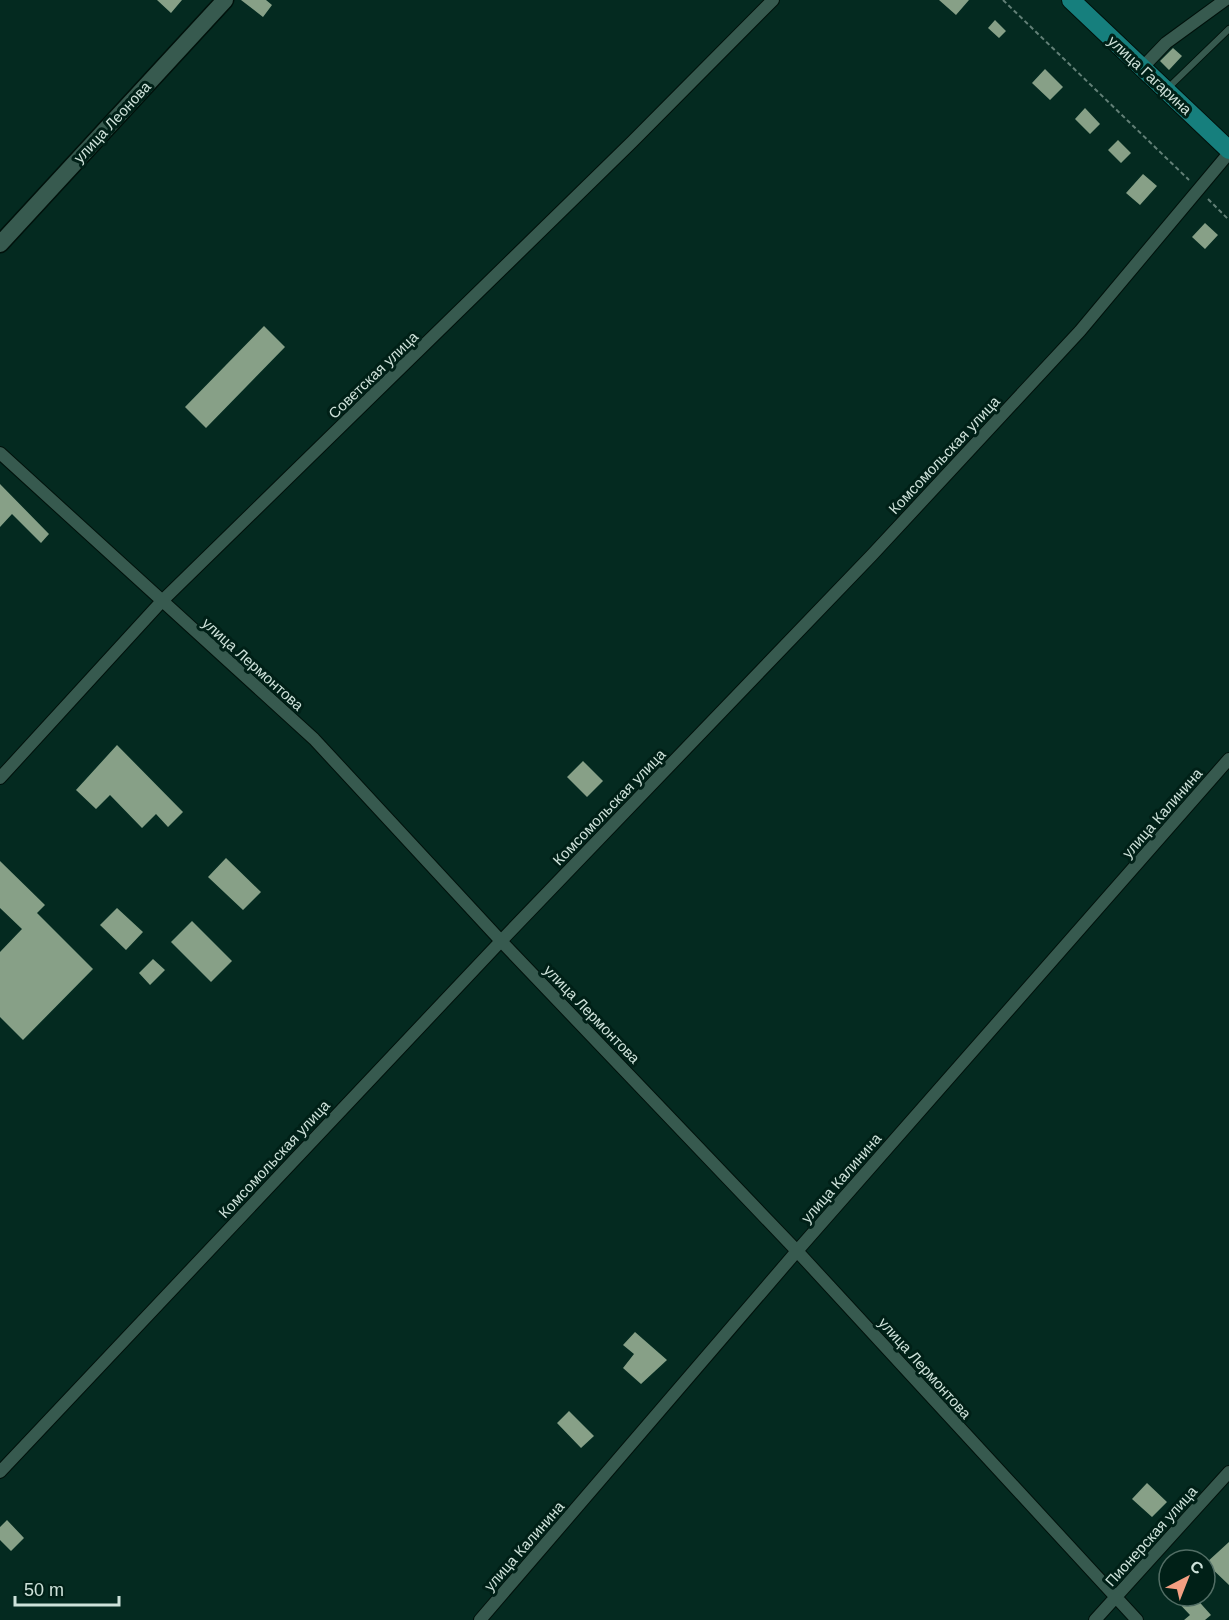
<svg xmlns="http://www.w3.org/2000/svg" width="1229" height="1620" font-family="Arial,sans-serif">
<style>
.building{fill:#87a087}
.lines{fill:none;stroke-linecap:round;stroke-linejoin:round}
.lane-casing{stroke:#00110b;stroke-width:8}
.street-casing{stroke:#00110b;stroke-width:14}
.secondary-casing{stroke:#00110b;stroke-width:19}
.primary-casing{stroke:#00110b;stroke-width:20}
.path{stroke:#638077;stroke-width:2;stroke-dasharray:4.5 3;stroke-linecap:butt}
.lane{stroke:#375a4f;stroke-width:6}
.street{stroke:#375a4f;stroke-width:12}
.secondary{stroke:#375a4f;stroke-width:16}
.primary{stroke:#167f7d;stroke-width:18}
.labels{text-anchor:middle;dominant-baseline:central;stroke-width:6;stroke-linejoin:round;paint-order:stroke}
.street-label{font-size:15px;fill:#cee2da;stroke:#002017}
</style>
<rect width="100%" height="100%" fill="#042a20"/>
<path class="building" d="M157,0H182L171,13Z
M241,0H266L272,5L263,17Z
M939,0H969L956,15Z
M995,20L1006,31L999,38L988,28Z
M1173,48L1182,56L1169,70L1160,61Z
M1045,69L1063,87L1050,100L1032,83Z
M1085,108L1100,124L1090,134L1075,119Z
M1118,140L1131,153L1121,163L1108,150Z
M1143,174L1157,186L1140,205L1126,193Z
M1205,223L1218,235L1205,249L1192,237Z
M264,326L285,347L206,428L185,407Z
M0,484L49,534L41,543L12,514L0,527Z
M117,745L183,812L168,827L156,814L142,828L110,795L96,809L76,790Z
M583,761L603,781L587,797L567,777Z
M226,858L261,892L243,910L208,877Z
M0,861L45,905L37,913L93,969L23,1040L0,1017V952L22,929L0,908Z
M117,908L143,932L126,950L100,925Z
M192,921L232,961L211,982L171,942Z
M153,959L165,970L150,985L139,973Z
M635,1332L667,1360L641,1384L623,1368L634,1354L623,1345Z
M569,1411L594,1436L581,1448L557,1423Z
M1147,1483L1167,1502L1152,1517L1132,1499Z
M7,1520L24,1538L11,1551L0,1540V1527Z
M1229,1542V1585L1206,1563Z
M1172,1596H1194L1211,1615L1205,1620H1184L1190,1615Z"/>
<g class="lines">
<defs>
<path id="lane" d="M1167,89L1229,29"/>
<path id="street" d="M1143,67L1166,43L1225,0
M0,453L314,739L501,941L797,1251L1137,1620
M0,778L162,601L632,142L773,0
M0,1472L501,941L872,555L1080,331L1229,153
M480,1620L797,1251L1229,759
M1095,1620L1229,1472"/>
<path id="secondary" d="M0,244L225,0"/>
<path id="primary" d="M1071,0L1229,150"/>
</defs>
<use href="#lane" class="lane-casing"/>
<use href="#street" class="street-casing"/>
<use href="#secondary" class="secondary-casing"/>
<use href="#primary" class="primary-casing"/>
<path class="path" d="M1003,0L1189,180
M1208,199L1229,220"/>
<use href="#lane" class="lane"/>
<use href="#street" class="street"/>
<use href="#secondary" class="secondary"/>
<use href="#primary" class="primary"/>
</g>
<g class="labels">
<g class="street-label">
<text transform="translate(1150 75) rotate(43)">улица Гагарина</text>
<text transform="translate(112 122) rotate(-47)">улица Леонова</text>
<text transform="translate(373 375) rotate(-44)">Советская улица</text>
<text transform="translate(944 455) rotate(-47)">Комсомольская улица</text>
<text transform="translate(253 664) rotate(42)">улица Лермонтова</text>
<text transform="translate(609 807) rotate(-46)">Комсомольская улица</text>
<text transform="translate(1162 813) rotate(-49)">улица Калинина</text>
<text transform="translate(592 1014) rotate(46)">улица Лермонтова</text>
<text transform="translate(274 1159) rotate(-47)">Комсомольская улица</text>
<text transform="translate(841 1178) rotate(-49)">улица Калинина</text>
<text transform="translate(925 1368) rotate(48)">улица Лермонтова</text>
<text transform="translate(1151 1536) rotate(-48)">Пионерская улица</text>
<text transform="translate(524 1546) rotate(-49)">улица Калинина</text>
</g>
</g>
<g transform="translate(1187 1578) rotate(42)"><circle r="28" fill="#002017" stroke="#526e65" stroke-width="1.5"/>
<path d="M0-4.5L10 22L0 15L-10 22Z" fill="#f39f82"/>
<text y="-9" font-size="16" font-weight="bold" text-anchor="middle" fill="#cee2da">С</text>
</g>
<path d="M15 1596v9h104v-9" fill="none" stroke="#cee2da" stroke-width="3"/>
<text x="24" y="1596" font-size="18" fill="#cee2da" stroke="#002017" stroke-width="4.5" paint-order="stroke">50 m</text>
</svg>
